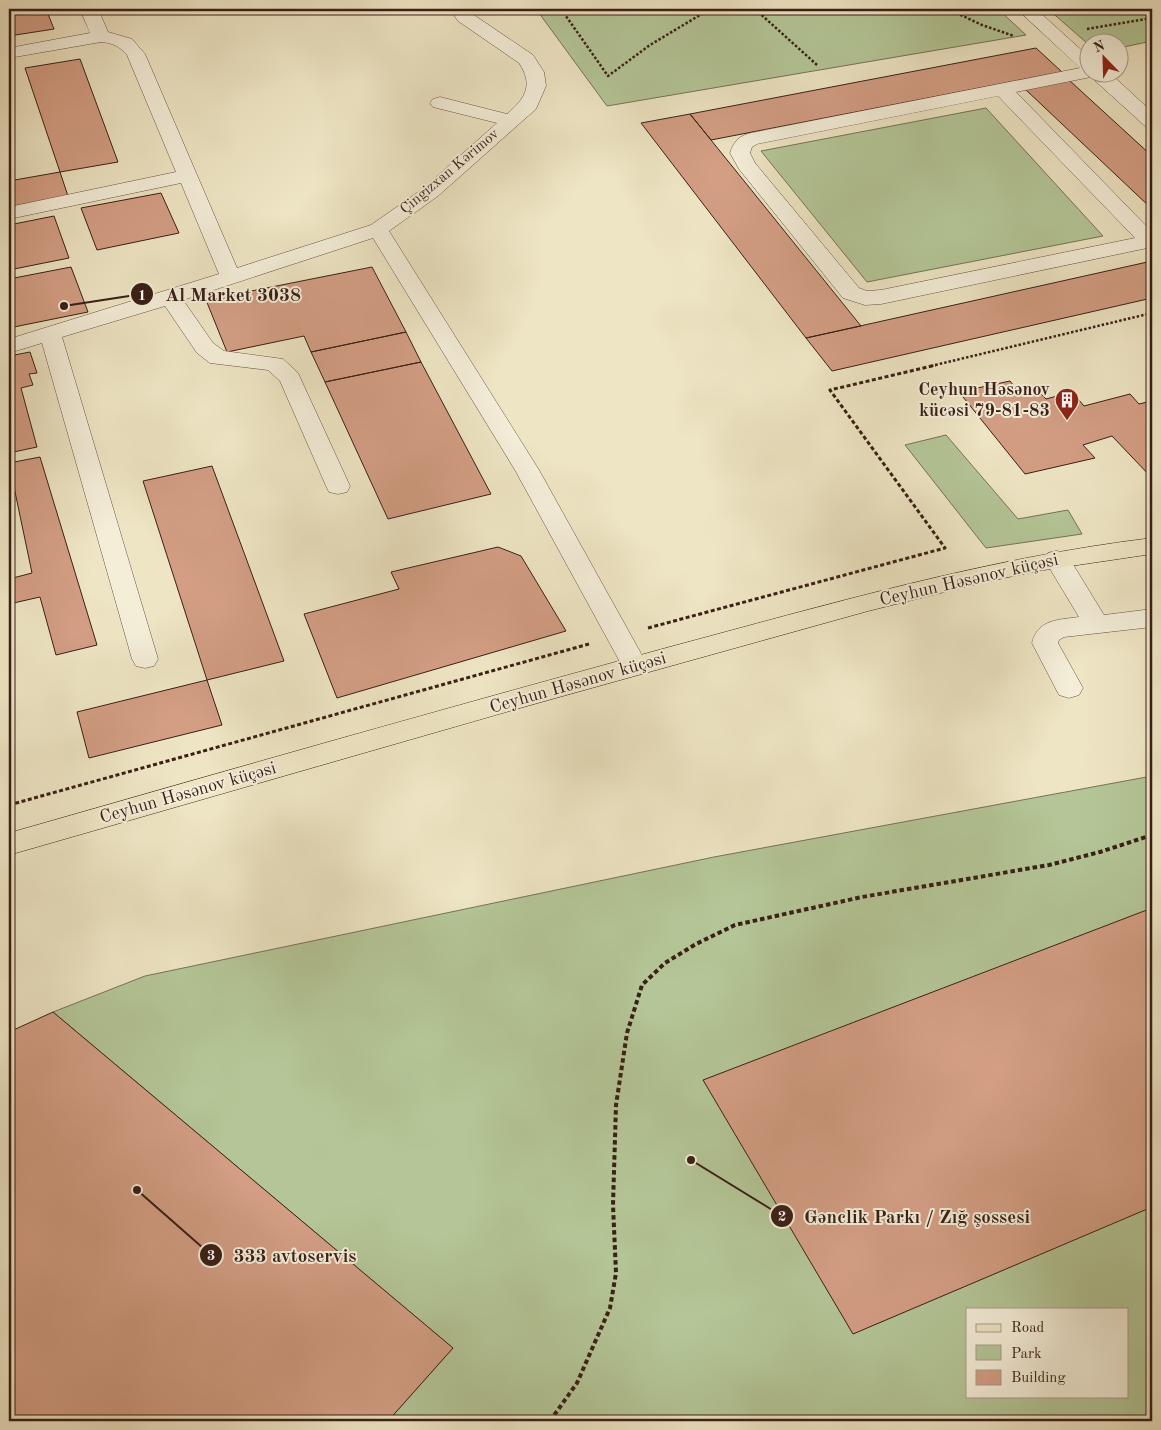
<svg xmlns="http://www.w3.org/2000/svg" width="1161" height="1430" font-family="'Old Standard TT',serif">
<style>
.green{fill:#b4c697;stroke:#767256;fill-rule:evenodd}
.building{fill:#d39e84;stroke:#391f16}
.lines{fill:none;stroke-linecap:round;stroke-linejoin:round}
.minor-casing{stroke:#665042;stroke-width:1}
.major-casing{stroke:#391f16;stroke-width:1}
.path-far2{stroke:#391f16;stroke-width:2.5;stroke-dasharray:2.5 2;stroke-linecap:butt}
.path-far1{stroke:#391f16;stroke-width:3;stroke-dasharray:4 2.5;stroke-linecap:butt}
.path{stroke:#391f16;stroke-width:4;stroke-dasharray:4.5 3;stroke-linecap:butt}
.minor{fill:#f4eed9;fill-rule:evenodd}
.major{fill:#eee5c4;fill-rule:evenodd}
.labels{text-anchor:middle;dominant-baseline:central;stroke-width:4;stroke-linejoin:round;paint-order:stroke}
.far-street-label{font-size:15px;fill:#391f16;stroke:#f4eed9}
.poi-label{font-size:18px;font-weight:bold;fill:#391f16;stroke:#f4eed9;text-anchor:end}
.street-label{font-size:18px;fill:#391f16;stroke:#f4eed9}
.leader{fill:none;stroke:#391f16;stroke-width:2}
.callout-dot{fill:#391f16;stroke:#f4eed9;stroke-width:2}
.mark-label{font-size:15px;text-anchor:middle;font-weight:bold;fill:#fff}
.callout-label{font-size:19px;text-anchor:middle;font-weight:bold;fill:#391f16;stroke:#f4eed9;stroke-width:4;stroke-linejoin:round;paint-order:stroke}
</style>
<rect width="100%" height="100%" fill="#eee5c4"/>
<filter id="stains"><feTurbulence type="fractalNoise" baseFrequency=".004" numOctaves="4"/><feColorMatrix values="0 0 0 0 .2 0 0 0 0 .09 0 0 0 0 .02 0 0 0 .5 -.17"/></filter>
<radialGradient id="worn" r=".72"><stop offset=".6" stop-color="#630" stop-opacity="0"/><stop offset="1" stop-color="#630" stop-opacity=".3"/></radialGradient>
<path class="green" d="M536,9H998L1026,35L607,106Z
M1048,9H1152V41L1119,48L1118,42L1088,44Z
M986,108L1103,236L867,282L761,151Z
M946,435L1018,519L1068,510L1082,534L986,548L905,445Z
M1152,776V1421H388L453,1348L53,1012L145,976L714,857ZM967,1309H1127V1396H967Z"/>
<path class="building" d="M9,9H46L54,29L9,36Z
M1036,48L1062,72L711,140L690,114Z
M80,59L118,162L60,172L25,68Z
M1069,80L1152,156V209L1025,89Z
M690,114L711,140L861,326L806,338L641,123Z
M60,172L68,196L9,207V181Z
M161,193L179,233L97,250L81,208Z
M54,216L69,258L9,270V225Z
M1152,261V298L832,371L806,338Z
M71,267L88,312L9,328V279Z
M372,267L406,332L311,352L304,336L227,352L206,300Z
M406,332L421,362L325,382L311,352Z
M30,352L37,373L29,374L33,385L21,388L37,447L9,453V356Z
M421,362L491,494L388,519L325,382Z
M1010,381L1019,392L1035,388L1046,399L1072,392L1084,406L1130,394L1139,404L1152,401V478L1112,436L1083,445L1095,458L1025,474L959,392Z
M40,457L97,645L56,655L40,597L9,604V579L32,573L9,463Z
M212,466L284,661L207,680L143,481Z
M498,547L521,556L566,631L337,698L304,614L399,589L391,572Z
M207,680L222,725L89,758L77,712Z
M1152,908V1207L853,1334L703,1080Z
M53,1012L453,1348L388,1421H9V1032Z"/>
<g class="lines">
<defs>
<path id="minor" d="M80,9H98L108,32L132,39L145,54L237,268L371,225L424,188L497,123L433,107L430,103L433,99L440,97L507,114C525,99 534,85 519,63L458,21L450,9H468L471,13L533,55L544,72L546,86L536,109L438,196L389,231L539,470L648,666L644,673L635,675L626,673L515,470L373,238L183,300L213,343L224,351L283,359L298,373L350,486L347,492L338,494L329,492L326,486L280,381L268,370L210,363L197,353L165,306L62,337L158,659L154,666L145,668L136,666L132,659L42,343L9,353V339L219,274L181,183L9,219V207L176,172L127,55C119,46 113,43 101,42L9,58V48L90,33Z
M1017,9H1036L1088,56V72H1109L1152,112V128L1145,126L1091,77L1016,92L1152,232V247L881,304L865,305L843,298L739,169L730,153C734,141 739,136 751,133L1080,68ZM998,96L1135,238L881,290L867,291L859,288L755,163L750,153L752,147L757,144Z
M1057,551L1066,553L1104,615L1152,609V627L1064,637L1059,640L1058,643L1083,688L1079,695L1069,698L1059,695L1032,643C1038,619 1058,620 1079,617L1044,559L1048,553Z"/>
<path id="major" d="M1152,538V554L1037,571L981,583L868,611L527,706L9,855V833C228,770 447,708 666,648C827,605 986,558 1152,538Z"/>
</defs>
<use href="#minor" class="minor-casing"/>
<use href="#major" class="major-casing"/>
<path class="path-far2" d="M561,9L608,76L650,45L710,9
M755,9L817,65
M948,9L982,25L1014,36
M1087,29L1152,18
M931,366L1152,313"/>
<path class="path-far1" d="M648,628L945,548L830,390L936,365
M9,805L589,644"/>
<path class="path" d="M550,1421L577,1383L610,1308L616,1273L613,1205L616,1105L627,1033L642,985L665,963L696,944L735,925L862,897L1049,865L1100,852L1152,835"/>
<use href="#minor" class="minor"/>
<use href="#major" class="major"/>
</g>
<defs>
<symbol id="building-pin" viewBox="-11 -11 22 30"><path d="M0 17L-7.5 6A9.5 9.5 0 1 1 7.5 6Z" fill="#8f2418" stroke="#f4eed9"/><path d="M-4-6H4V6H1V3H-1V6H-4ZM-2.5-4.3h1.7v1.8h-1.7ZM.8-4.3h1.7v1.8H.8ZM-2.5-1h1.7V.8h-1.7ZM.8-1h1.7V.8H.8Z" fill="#fff"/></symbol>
</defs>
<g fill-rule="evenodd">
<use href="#building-pin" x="1053" y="386" width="28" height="38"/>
</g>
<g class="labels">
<g class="far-street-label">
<text transform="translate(450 172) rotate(-40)">Çingizxan Kərimov</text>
</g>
<g class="poi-label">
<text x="1050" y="390">Ceyhun Həsənov<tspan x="1050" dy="21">kücəsi 79-81-83</tspan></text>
</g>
<g class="street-label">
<text transform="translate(969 580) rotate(-13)">Ceyhun Həsənov küçəsi</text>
<text transform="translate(578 683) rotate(-16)">Ceyhun Həsənov küçəsi</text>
<text transform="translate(188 793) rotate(-16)">Ceyhun Həsənov küçəsi</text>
</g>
</g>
<path class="leader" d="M64 306L142 294M691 1160L782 1216M137 1190L211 1255"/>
<g class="callout-dot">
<circle cx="64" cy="306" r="5"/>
<circle cx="691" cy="1160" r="5"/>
<circle cx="137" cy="1190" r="5"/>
<circle cx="142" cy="294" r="12"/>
<circle cx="782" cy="1216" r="12"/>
<circle cx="211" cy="1255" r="12"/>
</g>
<g class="mark-label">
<text x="142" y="300">1</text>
<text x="782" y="1221">2</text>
<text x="211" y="1260">3</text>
</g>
<g class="callout-label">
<text x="233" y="301">Al Market 3038</text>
<text x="917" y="1223">Gənclik Parkı / Zığ şossesi</text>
<text x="295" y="1262">333 avtoservis</text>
</g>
<rect width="1161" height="1430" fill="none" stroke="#eee5c4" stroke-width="30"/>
<rect x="10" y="10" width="1141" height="1410" fill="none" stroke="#391f16" stroke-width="2.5"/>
<rect x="15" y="15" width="1131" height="1400" fill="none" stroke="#391f16"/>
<rect x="966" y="1308" width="162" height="90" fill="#f4eed9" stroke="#a99b8b"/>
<rect x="976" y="1324" width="25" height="8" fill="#eee5c4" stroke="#a99b8b"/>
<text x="1011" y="1332" font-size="15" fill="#391f16">Road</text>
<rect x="976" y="1345" width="25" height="15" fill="#b4c697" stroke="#a99b8b"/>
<text x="1011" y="1358" font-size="15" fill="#391f16">Park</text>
<rect x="976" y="1370" width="25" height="15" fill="#d39e84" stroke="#a99b8b"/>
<text x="1011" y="1382" font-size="15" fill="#391f16">Building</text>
<g transform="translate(1104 58) rotate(337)"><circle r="24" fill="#f4eed9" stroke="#a99b8b"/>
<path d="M0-4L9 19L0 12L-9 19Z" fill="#8f2418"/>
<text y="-8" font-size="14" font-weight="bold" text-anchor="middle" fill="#391f16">N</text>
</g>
<rect width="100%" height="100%" filter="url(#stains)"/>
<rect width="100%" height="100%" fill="url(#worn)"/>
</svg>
